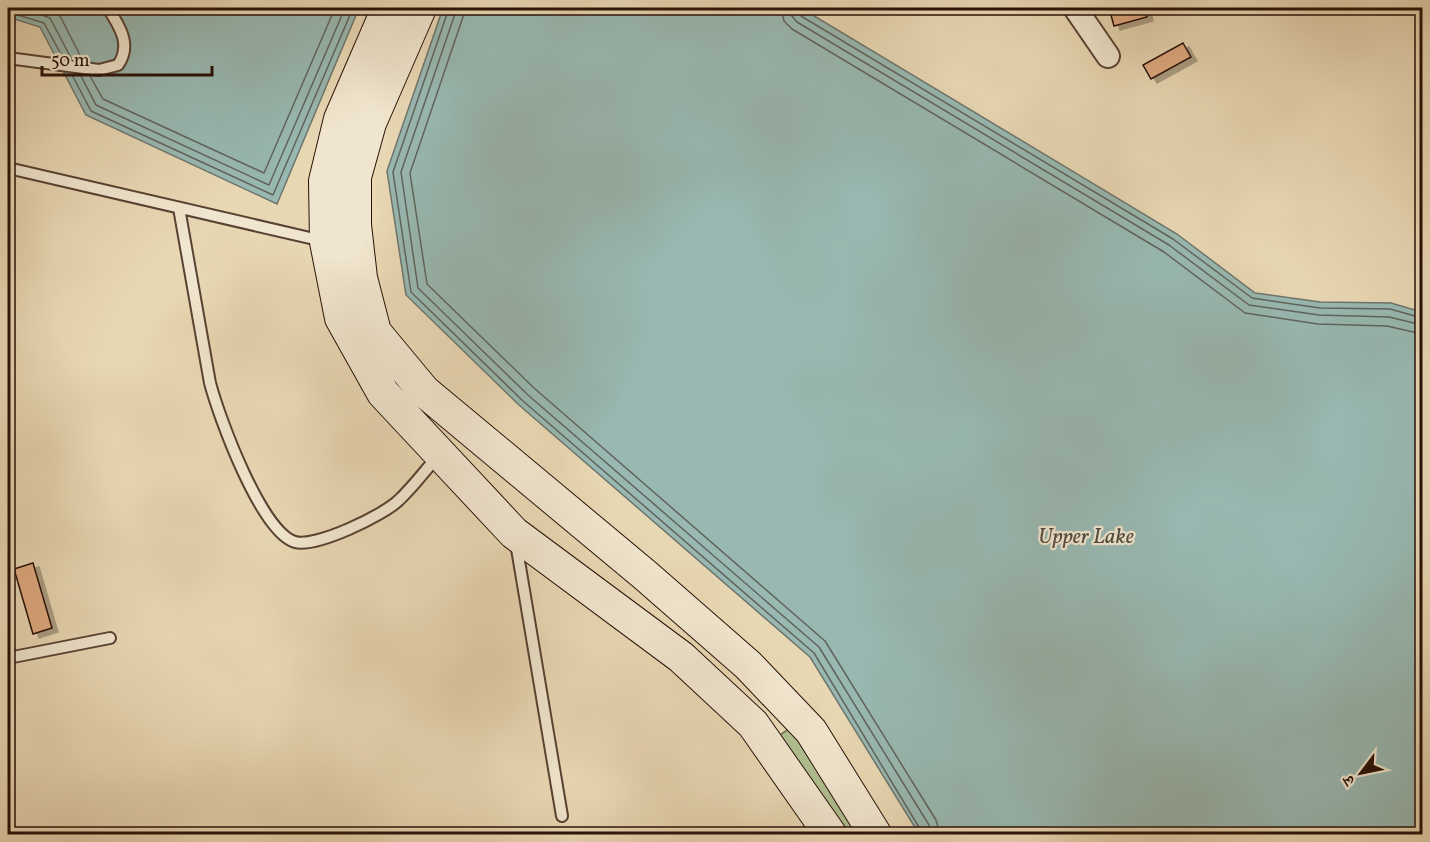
<svg xmlns="http://www.w3.org/2000/svg" width="1430" height="842" font-family="Vollkorn,'Noto Serif Devanagari',serif">
<style>
.green{fill:#b0bf91;stroke:#6c684c;stroke-width:1.5}
.water{fill:#98b8b1;stroke:#6c756d;stroke-width:1.5}
.lines{fill:none;stroke-linecap:round;stroke-linejoin:round}
.shore{stroke:#60645c;stroke-width:1.5}
.building{fill:#e0ab82;stroke:#291108;stroke-width:1.5;filter:url(#shadow)}
.service-casing{stroke:#594233;stroke-width:14}
.minor-casing{stroke:#594233;stroke-width:26}
.secondary-casing{stroke:#291108;stroke-width:34}
.service{stroke:#f0e5ce;stroke-width:10}
.minor{stroke:#f0e5ce;stroke-width:22}
.secondary{stroke:#f0e5ce;stroke-width:32}
.labels{text-anchor:middle;dominant-baseline:central;stroke-width:4.5;stroke-linejoin:round;paint-order:stroke}
.water-label{font-size:22px;font-style:italic;fill:#504b43;stroke:#f0e5ce}
</style>
<defs>
<filter id="shadow"><feDropShadow dx="6" dy="4" stdDeviation="0" flood-color="#0004"/></filter>
</defs>
<rect width="100%" height="100%" fill="#e8d7b3"/>
<filter id="stains"><feTurbulence type="fractalNoise" baseFrequency=".00333" numOctaves="4"/><feColorMatrix values="0 0 0 0 .2 0 0 0 0 .09 0 0 0 0 .02 0 0 0 .5 -.17"/></filter>
<radialGradient id="worn" r=".72"><stop offset=".6" stop-color="#630" stop-opacity="0"/><stop offset="1" stop-color="#630" stop-opacity=".3"/></radialGradient>
<path class="green" d="M790,728L858,834H839L776,738Z"/>
<path class="water" d="M8,8H359L277,204L86,115L40,27L8,17Z
M446,8H801L1177,234L1255,293L1320,302L1391,303L1422,312V834H919L810,657L519,405L406,295L387,171L442,11Z"/>
<g class="lines">
<path class="shore" d="M22,8L50,18L72,60
M51,8L60,16L83,61
M449,8L393,172L411,292L523,401L814,653L923,834
M457,8L401,172L418,288L528,395L819,647L929,825L931,834
M466,8L410,173L427,284L534,388L825,641L936,820L940,834
M781,8L784,21L792,29L1164,252L1245,313L1318,324L1387,326L1422,334
M790,8L791,15L797,22L1169,245L1249,305L1319,315L1389,317L1422,325
M798,8L801,16L1173,239L1252,298L1320,308L1390,309L1422,318
M8,12L44,23L63,58
M71,73L91,111L273,195L353,8
M80,74L96,105L269,185L345,8
M90,76L103,99L264,173L335,8"/>
</g>
<path class="building" d="M1109,8H1145L1147,17L1114,26Z
M1183,43L1191,57L1151,79L1143,65Z
M33,563L52,628L33,634L14,569Z"/>
<g class="lines">
<defs>
<path id="service" d="M8,58L99,70L118,65C132,45 120,27 108,8
M8,168L323,241
M179,208L210,383C219,417 261,532 295,542C316,548 384,515 399,500C414,486 426,469 439,455
M516,543L562,816
M8,658L110,638"/>
<path id="minor" d="M1075,8L1108,56"/>
<path id="secondary" d="M388,8L340,119L325,181L326,242L341,318L383,393L514,533L681,657L753,724L830,834
M420,8L370,123L355,177V225L361,278L375,332L424,391L645,575L748,665L811,731L875,834"/>
</defs>
<use href="#service" class="service-casing"/>
<use href="#minor" class="minor-casing"/>
<use href="#secondary" class="secondary-casing"/>
<use href="#service" class="service"/>
<use href="#minor" class="minor"/>
<use href="#secondary" class="secondary"/>
</g>
<g class="labels">
<g class="water-label">
<text x="1086" y="537">Upper Lake</text>
</g>
</g>
<rect width="1430" height="842" fill="none" stroke="#e8d7b3" stroke-width="30"/>
<rect x="9" y="9" width="1412" height="824" fill="none" stroke="#291108" stroke-width="3"/>
<rect x="15" y="15" width="1400" height="812" fill="none" stroke="#291108" stroke-width="1.5"/>
<g transform="translate(1361 773) rotate(238)" stroke="#f0e5ce" stroke-width="4.5" paint-order="stroke">
<path d="M0-4.5L10 22L0 15L-10 22Z" fill="#291108"/>
<text y="-9" font-size="16" font-weight="bold" text-anchor="middle" fill="#291108">उ</text>
</g>
<path d="M42 66v9h170v-9" fill="none" stroke="#291108" stroke-width="3"/>
<text x="51" y="66" font-size="18" fill="#291108" stroke="#f0e5ce" stroke-width="4.5" paint-order="stroke">50 m</text>
<rect width="100%" height="100%" filter="url(#stains)"/>
<rect width="100%" height="100%" fill="url(#worn)"/>
</svg>
